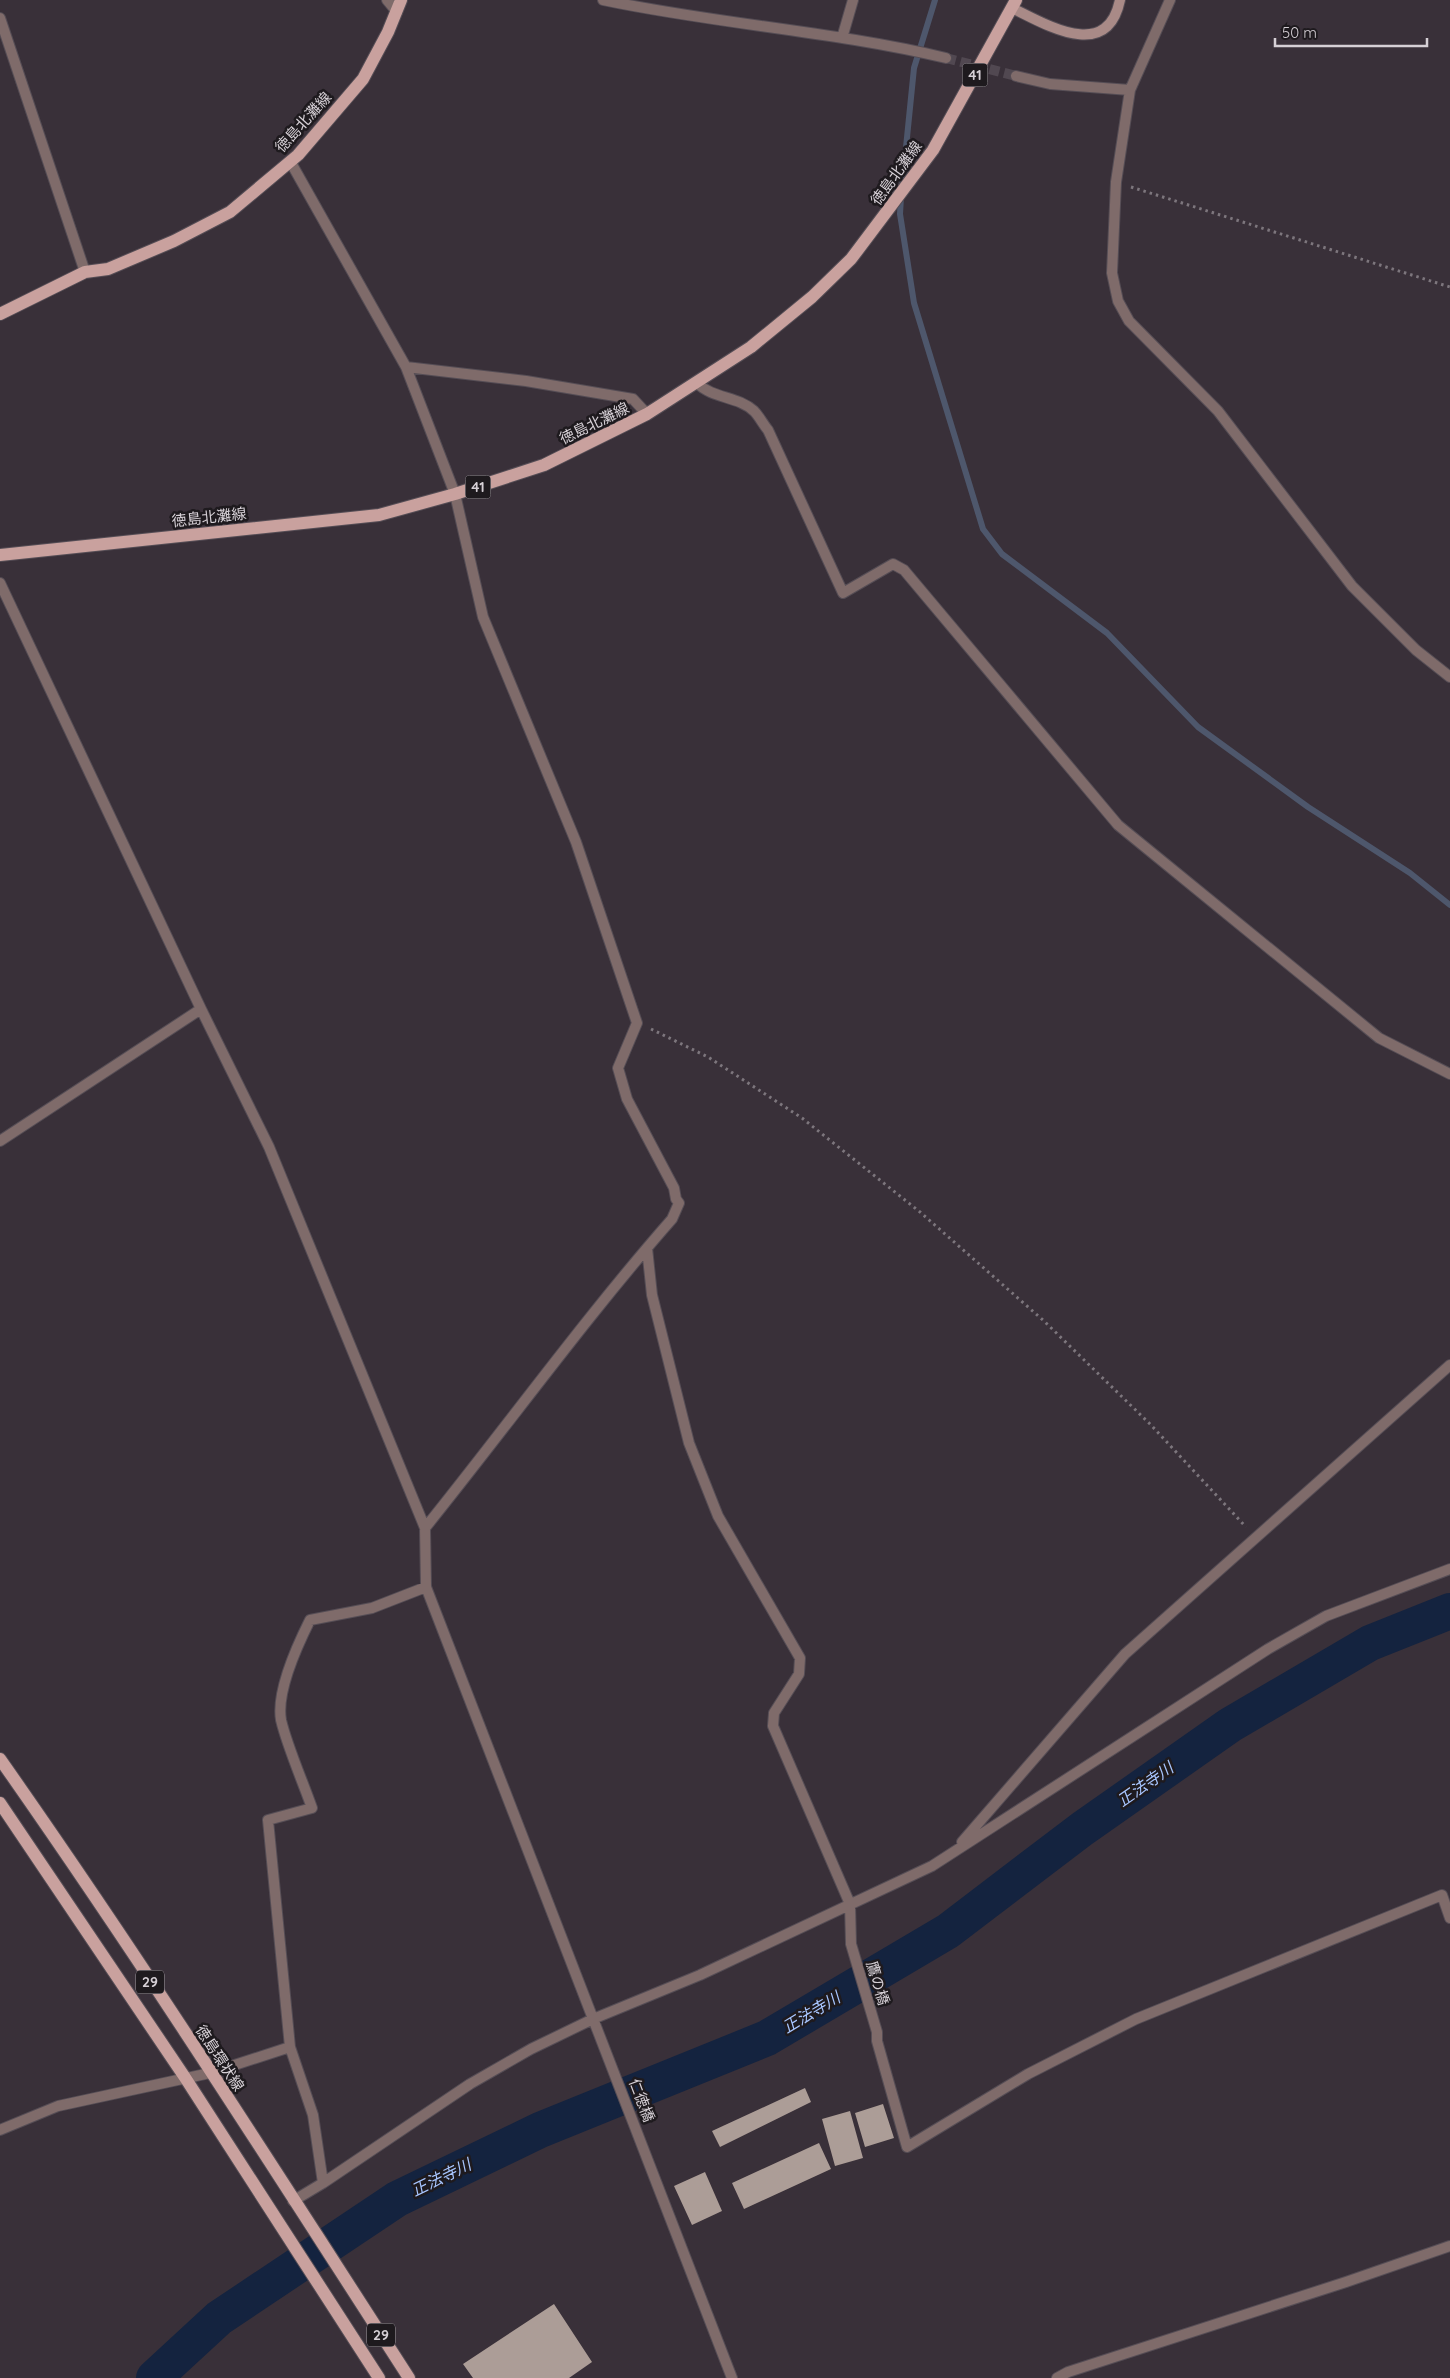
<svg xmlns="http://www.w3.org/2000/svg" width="1450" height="2378" font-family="Quicksand,'Noto Sans JP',sans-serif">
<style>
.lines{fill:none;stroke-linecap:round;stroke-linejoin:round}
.stream{stroke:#4e576c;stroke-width:6}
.river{stroke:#14233f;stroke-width:36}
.building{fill:#ac9d97}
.street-tunnel{stroke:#514851;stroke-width:10;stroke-dasharray:10 5;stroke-linecap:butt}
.street-casing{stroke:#554d55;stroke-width:12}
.secondary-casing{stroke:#554d55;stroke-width:12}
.primary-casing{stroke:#554d55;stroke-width:14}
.path{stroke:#7d767d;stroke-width:3;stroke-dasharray:2.5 4;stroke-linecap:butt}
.street{stroke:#7f6b6a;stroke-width:10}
.secondary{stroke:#a98a87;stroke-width:10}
.primary{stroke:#c9a19e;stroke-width:12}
.labels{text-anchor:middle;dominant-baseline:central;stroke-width:5;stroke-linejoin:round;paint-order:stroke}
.shield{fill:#1e1a1e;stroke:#9f999f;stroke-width:1}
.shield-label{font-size:14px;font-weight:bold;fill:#d6d0d6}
.street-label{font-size:15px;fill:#d6d0d6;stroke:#1e1a1e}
.water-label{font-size:16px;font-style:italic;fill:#a8c6ff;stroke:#1e1a1e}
</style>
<rect width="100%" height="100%" fill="#393039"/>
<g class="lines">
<path class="stream" d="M902,187L914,68L935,0
M901,197L900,214L914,303L983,529L1002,554L1107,633L1198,727L1308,807L1410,873L1450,905"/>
<path class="river" d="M154,2378L219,2318L397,2199L540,2130L767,2038L948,1931L1082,1829L1230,1725L1370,1643L1450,1611"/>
</g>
<path class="building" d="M805,2088L811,2102L720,2147L712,2131Z
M883,2104L894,2138L865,2147L855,2113Z
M850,2111L863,2158L835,2166L822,2119Z
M819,2143L831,2169L744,2209L732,2183Z
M705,2172L722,2211L692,2225L674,2186Z
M554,2304L592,2362L569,2378H473L463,2364Z"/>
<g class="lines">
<path class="street-tunnel" d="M946,58L1016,76"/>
<defs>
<path id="street" d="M387,0L397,12
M603,0C716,24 833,31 946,58
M0,18L85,272
M842,38L853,0
M1016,76L1050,84L1130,90L1116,182L1112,273L1118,301L1129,321L1218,411L1352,586L1416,650L1450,677
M1130,90L1170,0
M290,161L406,367L455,494L483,617L576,842L637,1023L618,1068L627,1099L674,1188L676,1199L679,1203L672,1219C585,1318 508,1425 425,1528
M406,367L526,381L633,399L647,414
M697,383C713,399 738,396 754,411C759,416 763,424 768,430L843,593L893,564L904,570L1118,825L1379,1038L1450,1074
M0,583L201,1009L269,1147L425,1528L426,1587L732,2378
M0,1141L201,1009
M647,1248L652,1295L689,1443L718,1516L800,1658L799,1674L774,1713L773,1726L850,1904L851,1944L877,2032V2041L907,2147L1028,2074L1136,2019L1442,1895L1450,1918
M426,1587L372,1608L310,1620C297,1646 276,1691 281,1720C287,1746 303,1782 312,1808L268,1820L290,2047L313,2115L323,2183L470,2084L531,2049L593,2019L700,1975L932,1866L1268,1649L1326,1616L1450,1569
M962,1842L1125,1654L1450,1365
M0,2130L58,2106L210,2073L290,2047
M293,2201L323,2183
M1057,2378L1068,2372L1346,2282L1450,2246"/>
<path id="secondary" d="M1012,8C1047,25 1107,62 1120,0"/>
<path id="primary" d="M0,314L85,272L108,269L174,241L230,212L298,155L363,79L388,32L401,0
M0,555L379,515L455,494L544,465L647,414L751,347L812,297L851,259L933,150L1016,0
M0,1759C142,1961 275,2170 409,2378
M0,1803L186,2079L379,2378"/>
</defs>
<use href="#street" class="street-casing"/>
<use href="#secondary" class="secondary-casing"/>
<use href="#primary" class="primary-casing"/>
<path class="path" d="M1131,187L1450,287
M651,1029L708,1057L802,1118L920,1212L1044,1321L1150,1424L1246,1527"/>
<use href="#street" class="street"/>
<use href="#secondary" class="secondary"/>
<use href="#primary" class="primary"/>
</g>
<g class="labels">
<g class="shield">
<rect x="962.5" y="63.5" width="25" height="23" rx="4"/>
<rect x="465.5" y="475.5" width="25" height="23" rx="4"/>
<rect x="136" y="1970.5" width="28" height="23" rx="4"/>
<rect x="367" y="2323.5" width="28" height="23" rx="4"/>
</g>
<g class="shield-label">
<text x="975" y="75">41</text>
<text x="478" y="487">41</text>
<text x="150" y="1982">29</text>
<text x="381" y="2335">29</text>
</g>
<g class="street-label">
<text transform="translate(303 122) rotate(-48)">徳島北灘線</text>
<text transform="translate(896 173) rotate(-54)">徳島北灘線</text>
<text transform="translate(594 423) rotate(-26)">徳島北灘線</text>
<text transform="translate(209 517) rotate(-6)">徳島北灘線</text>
<text transform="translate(878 1983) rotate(73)">鷹の橋</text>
<text transform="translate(220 2058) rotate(57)">徳島環状線</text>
<text transform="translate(642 2100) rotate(69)">仁徳橋</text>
</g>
<g class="water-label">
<text transform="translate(1145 1784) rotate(-35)">正法寺川</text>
<text transform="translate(811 2012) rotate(-31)">正法寺川</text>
<text transform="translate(441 2177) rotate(-26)">正法寺川</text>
</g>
</g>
<path d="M1275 38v8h152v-8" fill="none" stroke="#d6d0d6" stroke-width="2.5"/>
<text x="1282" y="38" font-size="15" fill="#d6d0d6" stroke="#1e1a1e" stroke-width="4" paint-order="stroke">50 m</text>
</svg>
